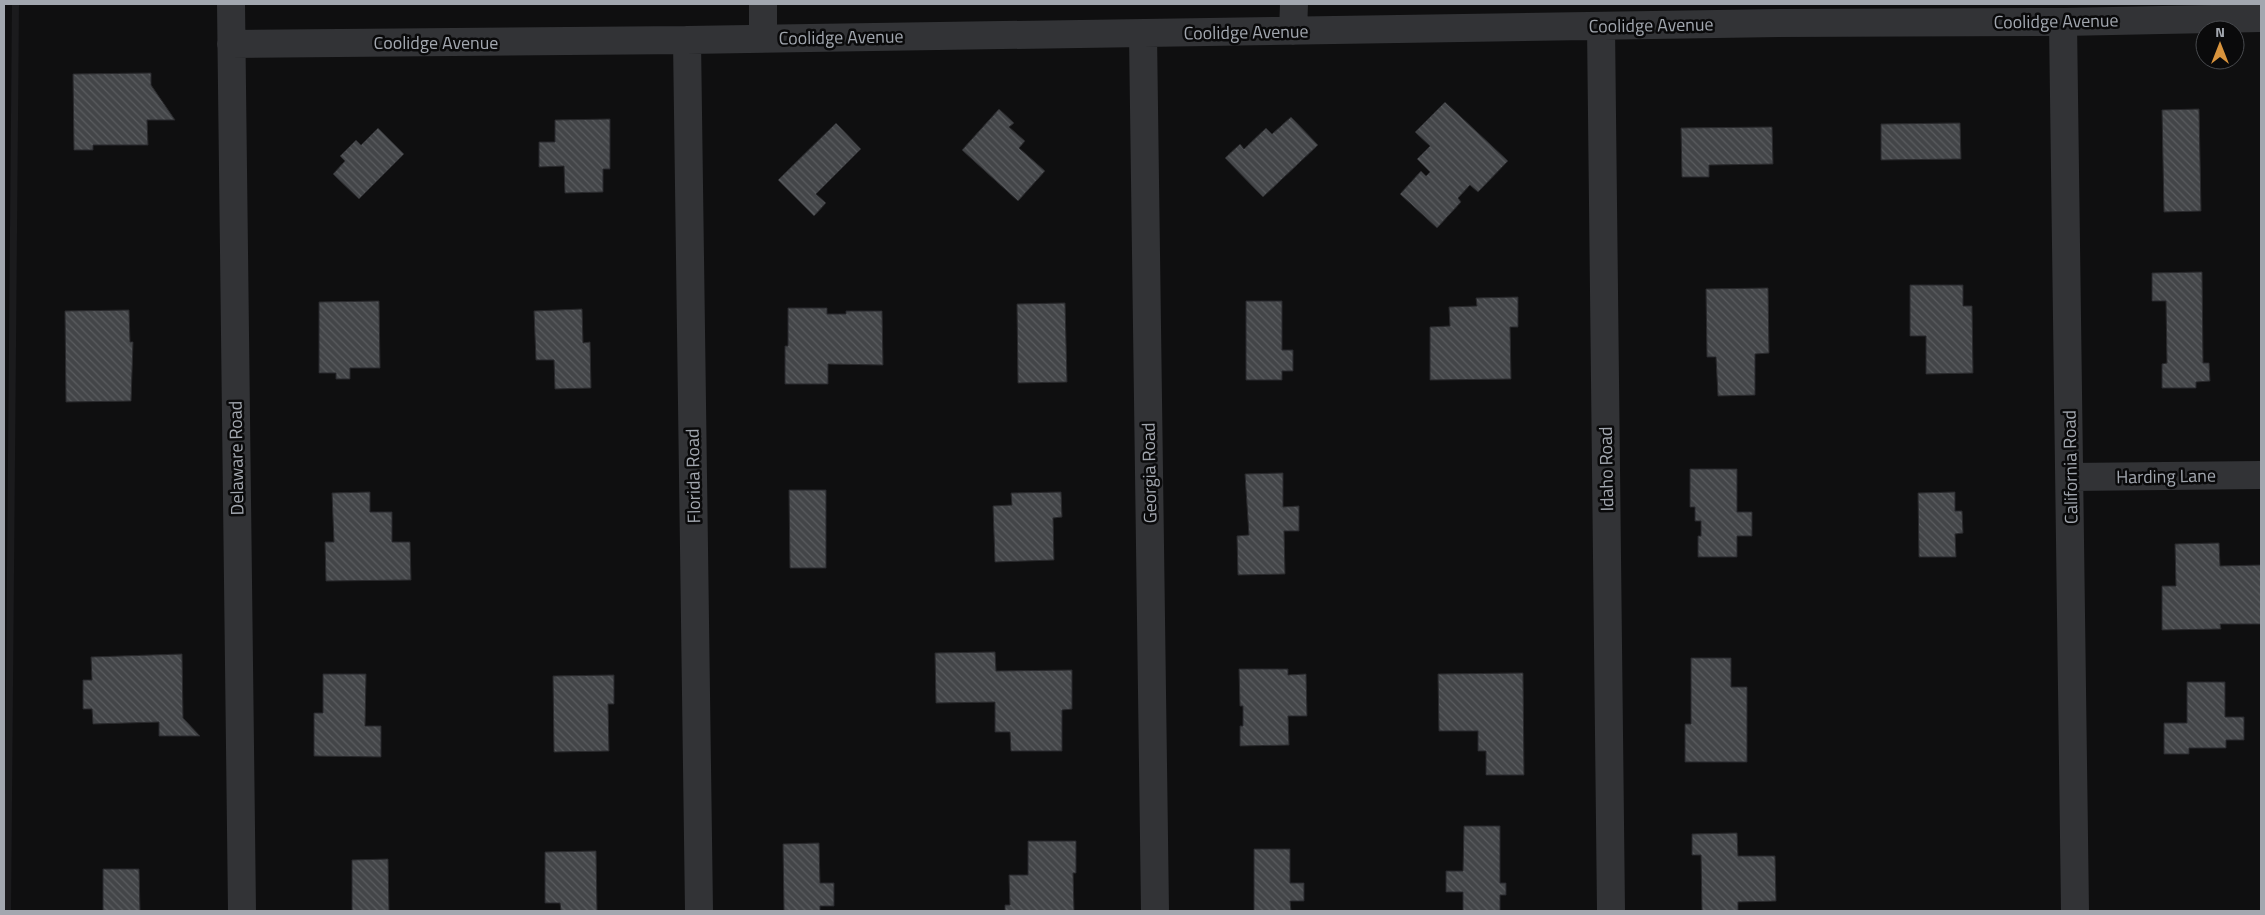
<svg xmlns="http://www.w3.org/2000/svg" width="2265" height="915" font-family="'Titillium Web',sans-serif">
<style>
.built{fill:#1b1b1d}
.building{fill:url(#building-back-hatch);stroke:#29292c}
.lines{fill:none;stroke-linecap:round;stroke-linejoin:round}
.minor{stroke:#323336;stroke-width:28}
.labels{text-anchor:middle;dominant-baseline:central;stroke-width:5;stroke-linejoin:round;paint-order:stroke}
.street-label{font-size:18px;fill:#a2a7af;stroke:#0a0a0b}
</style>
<defs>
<pattern id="building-back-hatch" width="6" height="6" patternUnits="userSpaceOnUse" patternTransform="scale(1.25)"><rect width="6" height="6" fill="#434548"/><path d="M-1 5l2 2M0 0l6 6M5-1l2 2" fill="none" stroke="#5b5d60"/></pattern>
</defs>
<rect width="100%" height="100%" fill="#0f0f10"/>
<path class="built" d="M12,4H19L11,911H4Z"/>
<path class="building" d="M151,73V85L175,120H147L148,145H93V150H74L73,74Z
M1445,102L1508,161L1478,192L1470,185L1458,198L1461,202L1437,228L1400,194L1421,171L1426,176L1430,172L1417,159L1430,146L1415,132Z
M999,109L1014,123L1009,127L1025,141L1019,148L1045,171L1018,201L962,150Z
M2199,109L2201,211L2164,212L2162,110Z
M1291,117L1318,145L1263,197L1225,158L1240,144L1244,149L1266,128L1272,134Z
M610,119V169H603V192L565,193L564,166L539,167V142H555V120Z
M836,123L861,149L816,194L826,203L814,216L778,180Z
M1960,123L1961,159L1881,160V124Z
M1772,127L1773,164L1709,165V177H1682L1681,128Z
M378,128L404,154L359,199L333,174L345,161L340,156L356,140L361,145Z
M2202,272L2203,363H2209L2210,381L2196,382V388H2162V364L2167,363L2166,301H2152V273Z
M1910,285H1963V306H1972L1973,373L1926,374V336H1910Z
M1768,288L1769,353L1755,354V395L1718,396L1716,357H1707L1706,289Z
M1518,297V327H1510L1511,379L1430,380V327L1450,326L1449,307L1477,306L1476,298Z
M379,301L380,368H350V379H336V373H319V302Z
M1246,301H1282V350H1293V371H1282V380H1246Z
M1065,303L1067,382L1018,383L1017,304Z
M788,308H827V314H846V311H882L883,365L828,364V384H785V346H788Z
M582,309L583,343L590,342L591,388L555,389L554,360H536L534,311Z
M129,310L130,342H133L131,401L66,402L65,311Z
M1690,469H1737V512H1752V536H1737V557H1698V536H1701V521H1695V507H1690Z
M1283,473V507L1299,506V531H1284L1285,574L1238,575L1237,536L1249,535L1245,474Z
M789,490H826V568H790Z
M370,492V512H392V542H410L411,580L326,581L325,542H334L332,493Z
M1061,492L1062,517L1053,518L1054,560L995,562L993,506L1012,505L1011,493Z
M1955,492V511H1962L1963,533L1955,534L1956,557H1919L1918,493Z
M2219,543L2220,566L2261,565V624H2220L2221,629L2162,630V586H2176L2175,544Z
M995,652L996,671L1072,670V709L1062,710V751H1011L1010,732H995V702L936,703L935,653Z
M182,654L183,718L200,736H159V722L93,724L92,709H83V680H92L91,657Z
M1691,658H1731V687H1747V762H1685V724H1691Z
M1239,669H1288V675L1306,674L1307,716H1288L1289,745L1240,746V726H1243V706H1240Z
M1523,673L1524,775H1486V751H1478V731H1439L1438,674Z
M323,674H366L365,726H381V757L314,756V713H323Z
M614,675V704H608L609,751L554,752L553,676Z
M2187,682H2225V717H2244V740H2226V748H2189V754H2164V723H2187Z
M1464,826H1500V883H1506V895H1500V911H1463V892H1446V871H1463Z
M1737,833L1738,856H1775L1776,901L1738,902V911H1702L1701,855H1692V834Z
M1028,841H1076V873H1073L1074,911H1005V905H1010L1009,875H1028Z
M819,843L820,883H834V906H820V911H784L783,844Z
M1254,849H1290V883H1304V901H1290L1291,911H1254Z
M596,851L597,911H561L560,903H545V852Z
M388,859L389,911H352V860Z
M103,869H139L140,911H103Z"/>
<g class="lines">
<path class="minor" d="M231,4L242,911
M763,4V38
M2063,22L2075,911
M1601,26L1611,911
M1293,31L1294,4
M1143,34L1155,911
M687,40L699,911
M231,44L687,40L1780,23L2063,22L2261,18
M2070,477L2261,475"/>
</g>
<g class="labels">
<g class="street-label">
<text transform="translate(2056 21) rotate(-1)">Coolidge Avenue</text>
<text transform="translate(1651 25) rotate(-1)">Coolidge Avenue</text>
<text transform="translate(1246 32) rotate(-1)">Coolidge Avenue</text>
<text transform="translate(841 37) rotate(-1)">Coolidge Avenue</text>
<text x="436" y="42">Coolidge Avenue</text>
<text transform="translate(236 458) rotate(-91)">Delaware Road</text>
<text transform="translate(2070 467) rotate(-91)">California Road</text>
<text transform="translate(1606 469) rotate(-91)">Idaho Road</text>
<text transform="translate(1149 473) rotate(-91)">Georgia Road</text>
<text transform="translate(693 476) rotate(-91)">Florida Road</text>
<text transform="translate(2166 476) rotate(-1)">Harding Lane</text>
</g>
</g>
<rect width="2265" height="915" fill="none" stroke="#a2a7af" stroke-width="10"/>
<g transform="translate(2220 45)"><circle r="24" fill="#0a0a0b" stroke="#47494d"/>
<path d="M0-4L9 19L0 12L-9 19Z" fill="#d9943d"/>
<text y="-8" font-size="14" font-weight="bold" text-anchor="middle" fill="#a2a7af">N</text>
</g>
</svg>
